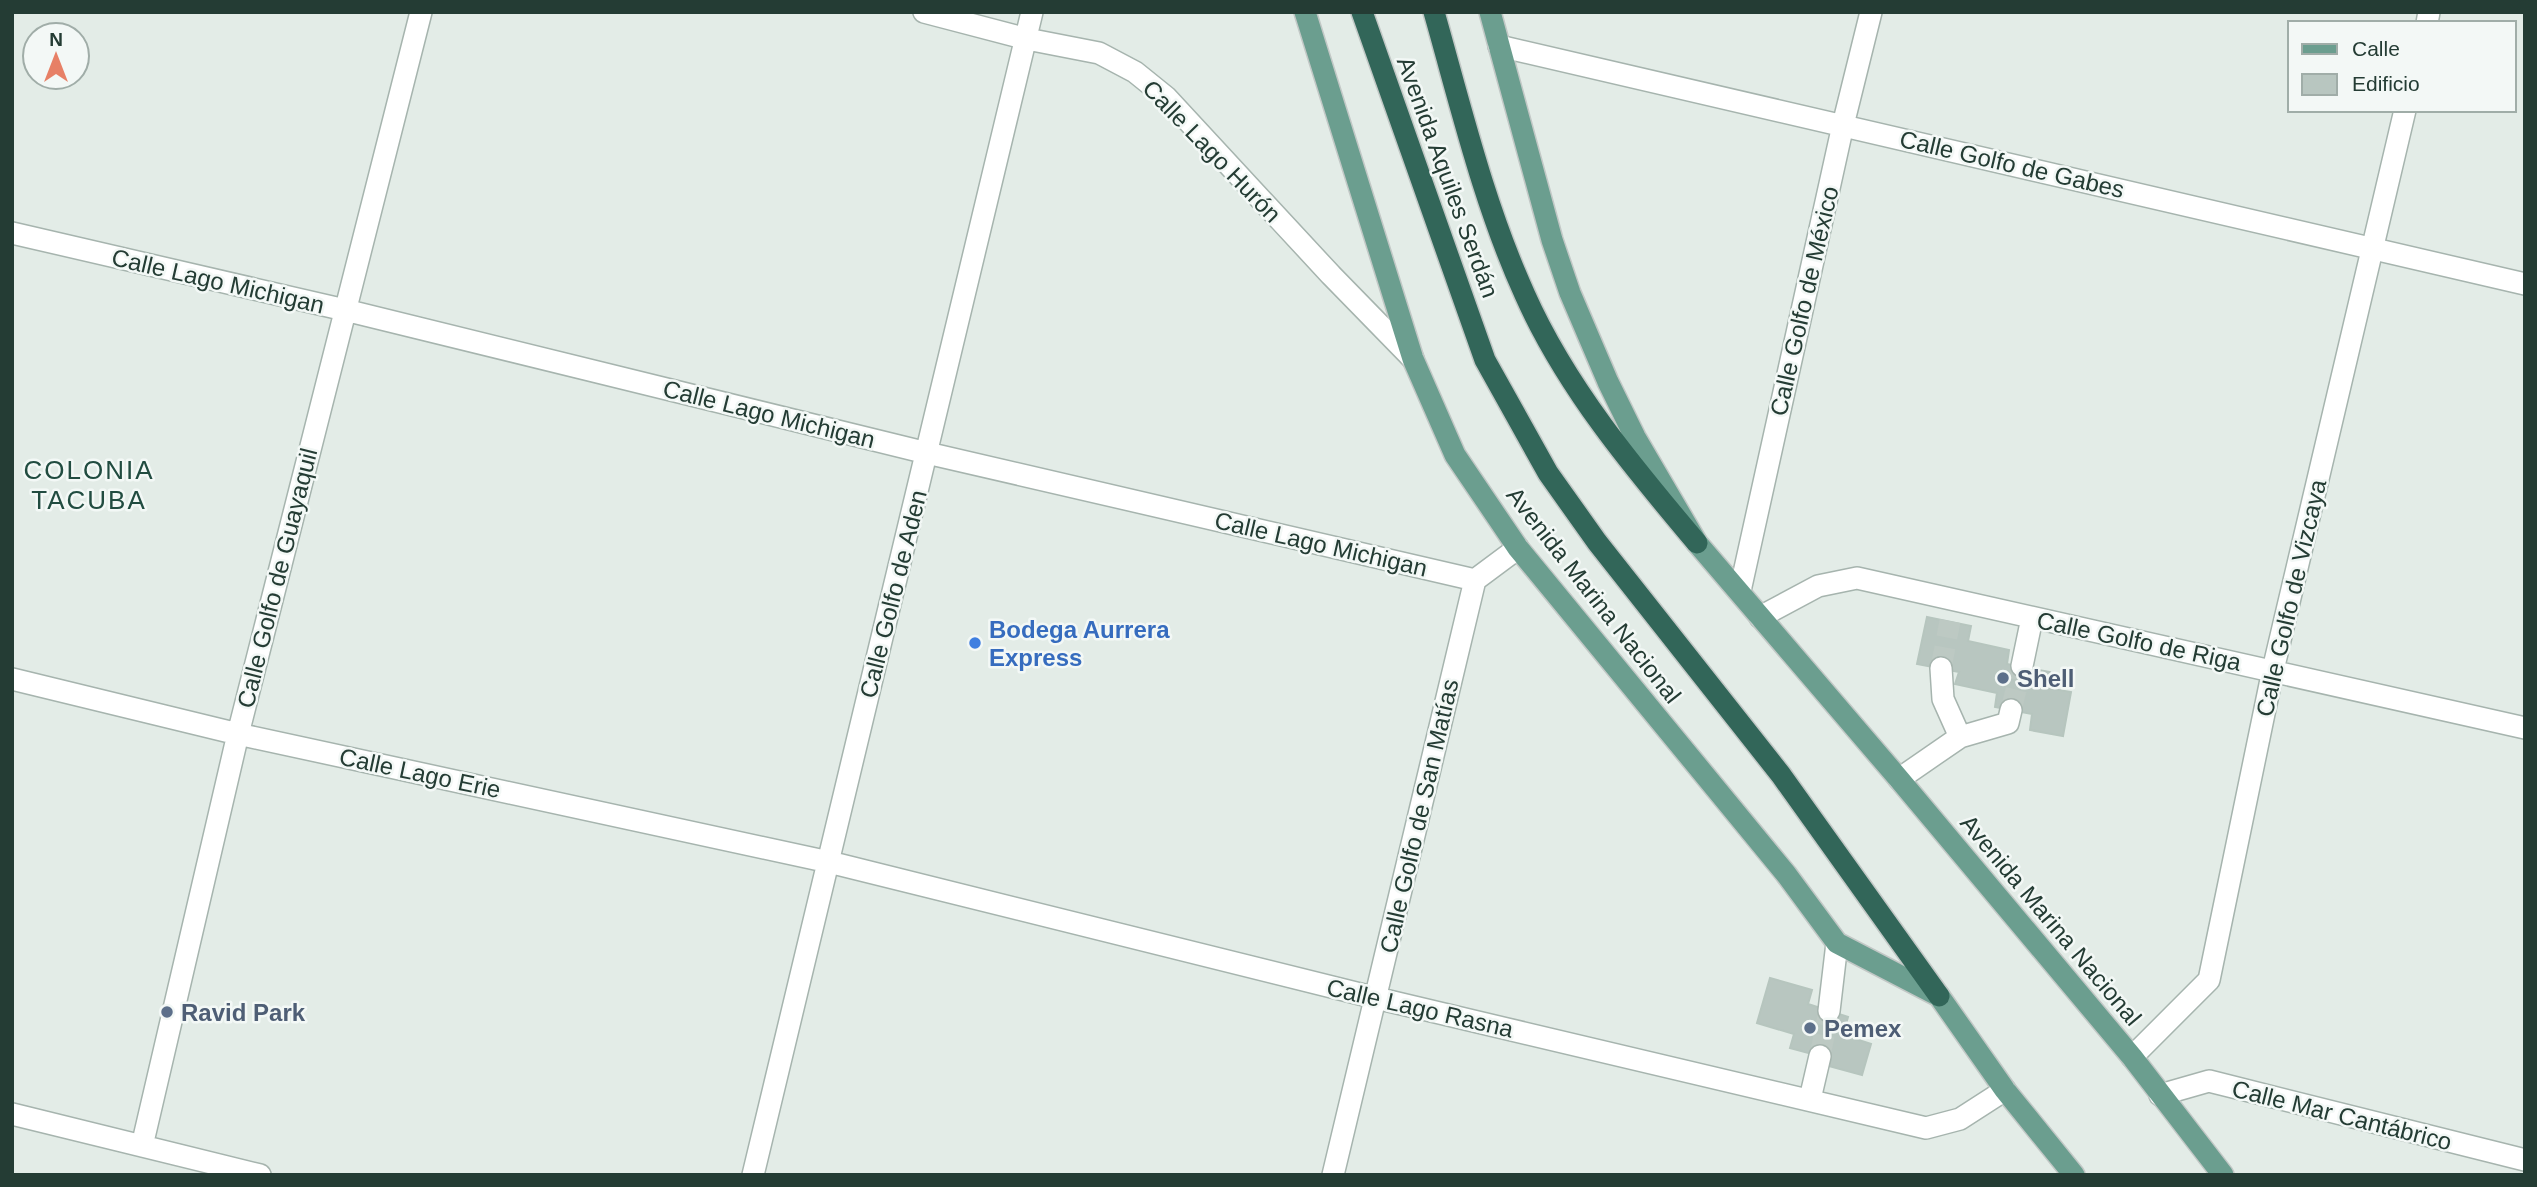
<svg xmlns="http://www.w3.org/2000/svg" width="2537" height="1187" font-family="Helvetica,sans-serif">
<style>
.building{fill:#b8c6c0;stroke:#b6c5be;stroke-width:2}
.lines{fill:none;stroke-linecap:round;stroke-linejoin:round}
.minor-tunnel{stroke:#bdc9c3;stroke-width:21;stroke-dasharray:21 10;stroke-linecap:butt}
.minor-casing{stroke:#a6b4ae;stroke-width:24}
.major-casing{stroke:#c2c8c6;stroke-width:24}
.highway-casing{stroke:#c2c8c6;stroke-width:24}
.minor{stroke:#fff;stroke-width:21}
.major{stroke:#6b9e8f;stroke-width:21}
.highway{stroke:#326659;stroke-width:21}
.shop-dot{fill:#3f7fe0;stroke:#f3f8f6;stroke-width:2.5}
.service-dot{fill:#5c6f8a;stroke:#f3f8f6;stroke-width:2.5}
.labels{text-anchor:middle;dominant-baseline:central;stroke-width:5;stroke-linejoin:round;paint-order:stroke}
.street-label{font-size:24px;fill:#243c34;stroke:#f3f8f6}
.shop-label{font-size:24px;font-weight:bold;fill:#366cbe;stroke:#f3f8f6;text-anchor:start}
.service-label{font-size:24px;font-weight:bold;fill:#4e5e75;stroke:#f3f8f6;text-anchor:start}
.neighbourhood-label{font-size:26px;letter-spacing:2px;fill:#214c40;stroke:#f3f8f6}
</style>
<rect width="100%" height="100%" fill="#e3ece7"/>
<path class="building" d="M1927,617L1971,626L1968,641L2009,650L2007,664L2050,672L2047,688L2071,692L2063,736L2030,730L2032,714L1995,707L1997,693L1955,684L1959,672L1917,664Z
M1770,978L1812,990L1808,1004L1848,1017L1843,1035L1871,1044L1862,1075L1829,1066L1831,1059L1790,1048L1794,1034L1757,1023Z"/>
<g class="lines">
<path class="minor-tunnel" d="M1941,668L1950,621
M2011,710L2022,666
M1820,1056L1829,1011"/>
<defs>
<path id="minor" d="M924,12L1027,39L1099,53L1135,72L1166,97L1331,275L1413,359
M2427,23L2429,12
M1499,46L2525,284
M12,233L345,310L927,453L1475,580L1518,548
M1740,591L1843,125L1871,12
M1760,617L1818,586L1857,578L2525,728
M2022,666L2032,618
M1941,668L1943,699L1960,737
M12,679L238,734L829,862L1376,998L1926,1128L1960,1119L2005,1090
M1899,779L1960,737L2008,723L2011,710
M1829,1011L1837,943
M2132,1057L2209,980L2273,670L2405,110
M2160,1095L2209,1081L2525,1160
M1810,1099L1820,1056
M12,1114L260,1175
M142,1146L238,734L421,12
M753,1175L1032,12
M1333,1175L1475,580"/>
<path id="major" d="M1305,12L1413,359L1455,455L1518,548L1786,874L1837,943L1939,996L2005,1090L2074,1175
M1490,12L1552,240L1570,293L1608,382L1635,437L1697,543L1899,779L2132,1057L2223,1175"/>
<path id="highway" d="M1362,12L1485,360L1548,473L1597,542L1781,775L1939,996
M1434,12C1461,107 1484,205 1525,295C1566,387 1632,466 1697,543"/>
</defs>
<use href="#minor" class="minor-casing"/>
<use href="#major" class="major-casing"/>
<use href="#highway" class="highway-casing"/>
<use href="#minor" class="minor"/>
<use href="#major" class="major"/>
<use href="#highway" class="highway"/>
</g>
<circle class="shop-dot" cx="975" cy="643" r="7"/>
<g class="service-dot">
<circle cx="2003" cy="678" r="7"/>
<circle cx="167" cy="1012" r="7"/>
<circle cx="1810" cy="1028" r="7"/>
</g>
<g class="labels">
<g class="street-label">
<text transform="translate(1212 151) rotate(46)">Calle Lago Hurón</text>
<text transform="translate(2012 164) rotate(13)">Calle Golfo de Gabes</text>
<text transform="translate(1448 177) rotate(70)">Avenida Aquiles Serdán</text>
<text transform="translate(218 281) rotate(13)">Calle Lago Michigan</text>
<text transform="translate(1804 301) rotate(-77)">Calle Golfo de México</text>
<text transform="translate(769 414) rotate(14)">Calle Lago Michigan</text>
<text transform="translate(1321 544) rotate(13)">Calle Lago Michigan</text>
<text transform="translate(277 578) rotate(-76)">Calle Golfo de Guayaquil</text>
<text transform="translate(893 594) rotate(-76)">Calle Golfo de Aden</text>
<text transform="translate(1594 595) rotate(52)">Avenida Marina Nacional</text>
<text transform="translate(2291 598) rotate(-77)">Calle Golfo de Vizcaya</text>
<text transform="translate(2139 641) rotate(12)">Calle Golfo de Riga</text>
<text transform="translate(420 773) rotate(12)">Calle Lago Erie</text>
<text transform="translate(1419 816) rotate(-77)">Calle Golfo de San Matías</text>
<text transform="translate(2051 920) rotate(50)">Avenida Marina Nacional</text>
<text transform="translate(1420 1008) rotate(13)">Calle Lago Rasna</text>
<text transform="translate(2342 1115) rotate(14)">Calle Mar Cantábrico</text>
</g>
<g class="shop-label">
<text x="989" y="629">Bodega Aurrera<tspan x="989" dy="28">Express</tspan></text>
</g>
<g class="service-label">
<text x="2017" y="678">Shell</text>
<text x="181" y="1012">Ravid Park</text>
<text x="1824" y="1028">Pemex</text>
</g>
<g class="neighbourhood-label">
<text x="89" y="470">COLONIA<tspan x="89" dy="30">TACUBA</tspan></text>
</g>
</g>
<rect width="2537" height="1187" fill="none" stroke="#243c34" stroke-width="28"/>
<rect x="2288" y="21" width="228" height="91" fill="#f3f8f6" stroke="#a0ada8" stroke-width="2"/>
<rect x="2302" y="44" width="35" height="10" fill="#6b9e8f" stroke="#a0ada8" stroke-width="2"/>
<text x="2352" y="56" font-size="21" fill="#243c34">Calle</text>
<rect x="2302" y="74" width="35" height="21" fill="#b8c6c0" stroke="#a0ada8" stroke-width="2"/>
<text x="2352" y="91" font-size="21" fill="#243c34">Edificio</text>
<g transform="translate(56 56)"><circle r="33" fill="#f3f8f6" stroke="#a0ada8" stroke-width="2"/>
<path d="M0-5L12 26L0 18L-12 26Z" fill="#e78066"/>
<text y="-10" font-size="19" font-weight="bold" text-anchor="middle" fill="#243c34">N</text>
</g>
</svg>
